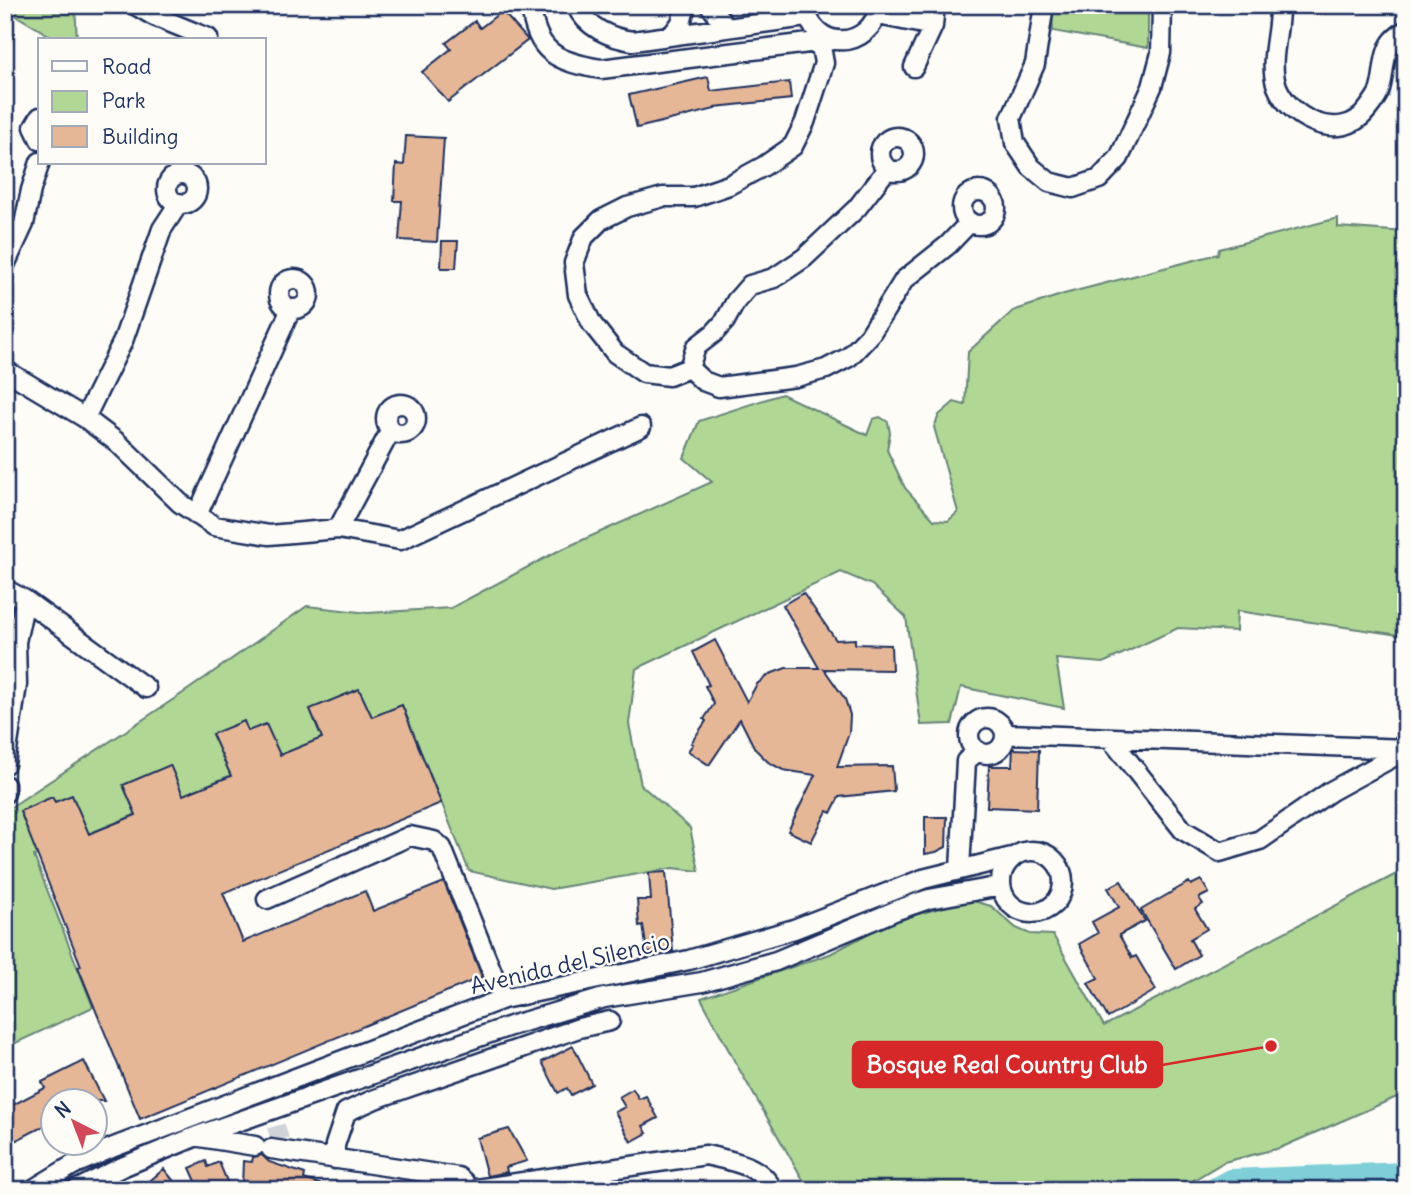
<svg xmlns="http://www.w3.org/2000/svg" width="1411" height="1195" font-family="Delius,sans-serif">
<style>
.green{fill:#b0d794;stroke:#668379;stroke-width:2}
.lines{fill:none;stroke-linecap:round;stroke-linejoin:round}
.river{stroke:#7fcfd9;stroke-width:28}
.building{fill:#e6b797;stroke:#1b2f5e;stroke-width:2}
.minor-tunnel{stroke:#d0d3d8;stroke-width:18;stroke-dasharray:18 9;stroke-linecap:butt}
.minor-casing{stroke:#1b2f5e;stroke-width:23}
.minor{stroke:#fdfcf7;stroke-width:18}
.labels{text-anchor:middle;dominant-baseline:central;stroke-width:5;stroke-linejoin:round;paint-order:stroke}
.street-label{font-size:23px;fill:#1b2f5e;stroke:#fdfcf7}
.leader{fill:none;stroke:#d62828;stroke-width:2.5}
.callout-dot{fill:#d62828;stroke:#fdfcf7;stroke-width:2.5}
.callout{fill:#d62828;stroke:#d62828;stroke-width:2.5}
.callout-label{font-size:24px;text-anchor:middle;font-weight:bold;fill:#fff}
</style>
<rect width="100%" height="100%" fill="#fdfcf7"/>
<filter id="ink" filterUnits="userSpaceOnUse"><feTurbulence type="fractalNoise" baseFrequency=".0143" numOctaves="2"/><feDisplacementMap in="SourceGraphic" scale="14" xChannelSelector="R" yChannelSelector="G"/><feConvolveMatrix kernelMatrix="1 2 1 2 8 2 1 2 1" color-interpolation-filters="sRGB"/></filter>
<g filter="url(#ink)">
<path class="green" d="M5,5H75L77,40H57L5,9Z
M1052,5H1148V48L1053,31Z
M1338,218V227L1406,232V636L1237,611L1236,631L1178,628L1103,663L1056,659L1064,708L961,687L952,724L921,725L906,617L872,585L841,572L636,669L629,724L641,785L690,828L699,871L673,868L551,889L469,871L402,705L34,856L93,1007L5,1048V811L189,689L307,606L368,613L451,608L558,551L712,482L684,458L699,421L782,394L867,435L873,419L880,417L888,422L890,433L887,450L905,488L934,520L948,521L958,512L934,427L939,415L954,402L965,405L968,352L1013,311L1064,294L1218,254L1219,249Z
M1406,869V1093L1280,1148L1224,1162L1177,1190H809L735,1062L701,998L830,954L892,921L970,900L991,906L1016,928L1030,934L1053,935L1104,1026Z"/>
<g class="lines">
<path class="river" d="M1218,1190L1231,1183L1406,1176"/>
</g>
<path class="building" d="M502,11L528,40L448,102L422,72L451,49L446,43L475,21L480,28Z
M708,77L711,91L789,82L791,99L715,107V109L637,128L629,95Z
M406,136L444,138L437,242L399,240L402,201H394L396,164L404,165Z
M442,241H458L456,268H441Z
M803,593L836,640L855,639V644L891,645L892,670L824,669L845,699L850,715L849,733L837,767L892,766L894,791L839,797L831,813L827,811L811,842L788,831L815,775L783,770L768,762L755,749L740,719L709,765L688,751L693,744L691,743L706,721L704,719L714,704L705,686L709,685L693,652L715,640L747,702L757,684L770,674L786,668H819L783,605Z
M359,689L372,717L402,705L441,803L223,893L243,942L365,891L373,911L444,882L482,977L140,1119L78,967L81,966L20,811L52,797L55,802L72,795L89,834L136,815L123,785L170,765L183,795L231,776L212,734L244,721L248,731L266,724L280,755L322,738L310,709Z
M1013,749L1039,750L1037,809L987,807L989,766H1012Z
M925,817H947L946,847L936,852L925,854Z
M666,872L673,951L647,953L643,925L639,926L637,900H651L649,873Z
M1201,880L1209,893L1199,898L1203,904L1195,909L1207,929L1190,939L1199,955L1176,969L1141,910L1189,882L1191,885Z
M1121,881L1145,921L1119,935L1132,958L1136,956L1156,990L1108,1018L1088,983L1098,978L1079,944L1098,933L1092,922L1119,907L1108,888Z
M573,1046L592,1084L571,1095L567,1088L558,1093L542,1062Z
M84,1061L104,1101H52V1122L5,1146V1109L45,1088L42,1082Z
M633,1089L639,1099L646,1096L658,1118L643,1126L647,1133L631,1142L615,1112L625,1107L619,1097Z
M509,1129L527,1161L506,1167L507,1172L487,1176L477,1138Z
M262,1155L269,1162L305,1174L304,1179L329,1187V1190H247L246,1187L242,1186L243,1161L252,1162L253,1157Z
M206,1161L208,1167L219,1162L229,1186L222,1190H200L190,1168Z
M164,1169L181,1190H139Z"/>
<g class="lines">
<path class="minor-tunnel" d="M276,1126L280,1140"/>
<defs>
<path id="minor" d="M135,5L154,16L208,38
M531,5C535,53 558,62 601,69L833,40
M576,5C586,28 611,38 633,41L806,17
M710,5L726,28
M804,5C813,52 870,52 880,5
M1044,5L1035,64L1011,118L1015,143L1031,167L1049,182L1073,188L1099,179L1119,158L1152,87L1161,53L1162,5
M1279,5C1280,30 1270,56 1275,80C1284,118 1341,145 1367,110C1371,105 1376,98 1379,92C1385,77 1382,54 1393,41C1396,37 1402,33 1406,30
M878,15L933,26
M672,35L681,23L686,5
M820,41L824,63L805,122L793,146L764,166L729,185L694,197H663L627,207L601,220L584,237L574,263L578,295L592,324L615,353L644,373L669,376L689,368L696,347L714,333L725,321L736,301L750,285L774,278L804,258L857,208L888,168
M914,67L933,26L935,5
M40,117L34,127L40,140
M880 154a17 17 0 1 1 34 0a17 17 0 1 1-34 0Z
M167 189a15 15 0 1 1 30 0a15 15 0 1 1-30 0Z
M962 208a17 17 0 1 1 34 0a17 17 0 1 1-34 0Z
M5,265L24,224L31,190L40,162
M279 294a15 15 0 1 1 30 0a15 15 0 1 1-30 0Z
M689,368L703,381L719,387L796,377L826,369L849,357L869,336L904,280L948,245L970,222
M5,370L85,418L118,443L180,503L214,526L269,535L338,529L400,540L641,427
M386 419a15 15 0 1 1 30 0a15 15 0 1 1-30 0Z
M85,418L123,341L162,229L179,203
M197,515L291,309
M338,529L391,430
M5,589L25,600L146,688
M969 736a18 18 0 1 1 36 0a18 18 0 1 1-36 0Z
M1005,734L1406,749
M1110,738L1183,830L1220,852L1260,840L1331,791L1406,750
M5,764L17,685L16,642L25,600
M5,785V793
M1001 882a31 31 0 1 1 62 0a31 31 0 1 1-62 0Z
M960,869L966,761L978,751
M267,899L410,836L434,841L442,848L503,999
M200,1137L255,1146
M271,1149L458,1177L464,1182L465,1190
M335,1159V1145L346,1112L375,1099L579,1028L610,1021
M32,1190L73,1165L114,1147L503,999L689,960L794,929L923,879L1012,857
M76,1190L122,1167L197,1136L510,1026L604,998L702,982L776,961L897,910L929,899L1001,886
M469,1190L706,1155C731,1161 760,1164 773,1190"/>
</defs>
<use href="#minor" class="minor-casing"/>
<use href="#minor" class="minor"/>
</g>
</g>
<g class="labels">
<g class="street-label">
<text transform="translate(570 963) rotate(-13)">Avenida del Silencio</text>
</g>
</g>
<path class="leader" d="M1271 1046L1162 1065"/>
<circle class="callout-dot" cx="1271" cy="1046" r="7"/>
<rect class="callout" x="853" y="1042" width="309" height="45" rx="7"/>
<g class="callout-label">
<text x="1007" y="1073">Bosque Real Country Club</text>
</g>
<rect width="1411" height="1195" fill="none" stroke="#fdfcf7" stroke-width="28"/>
<rect x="14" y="14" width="1383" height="1167" fill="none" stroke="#1b2f5e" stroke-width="2.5" filter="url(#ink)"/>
<rect x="38" y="38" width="228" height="126" fill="#fdfcf7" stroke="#a3aaba" stroke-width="2"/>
<rect x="52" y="61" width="35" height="10" fill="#fdfcf7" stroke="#a3aaba" stroke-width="2"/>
<text x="102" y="74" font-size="21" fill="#1b2f5e">Road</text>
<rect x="52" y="91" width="35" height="21" fill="#b0d794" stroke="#a3aaba" stroke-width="2"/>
<text x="102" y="108" font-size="21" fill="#1b2f5e">Park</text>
<rect x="52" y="126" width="35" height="21" fill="#e6b797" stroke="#a3aaba" stroke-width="2"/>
<text x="102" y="144" font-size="21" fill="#1b2f5e">Building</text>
<g transform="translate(74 1122) rotate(318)"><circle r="33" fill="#fdfcf7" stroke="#a3aaba" stroke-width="2"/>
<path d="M0-5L12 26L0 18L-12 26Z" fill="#d1495b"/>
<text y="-10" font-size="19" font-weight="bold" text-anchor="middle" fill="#1b2f5e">N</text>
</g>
</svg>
